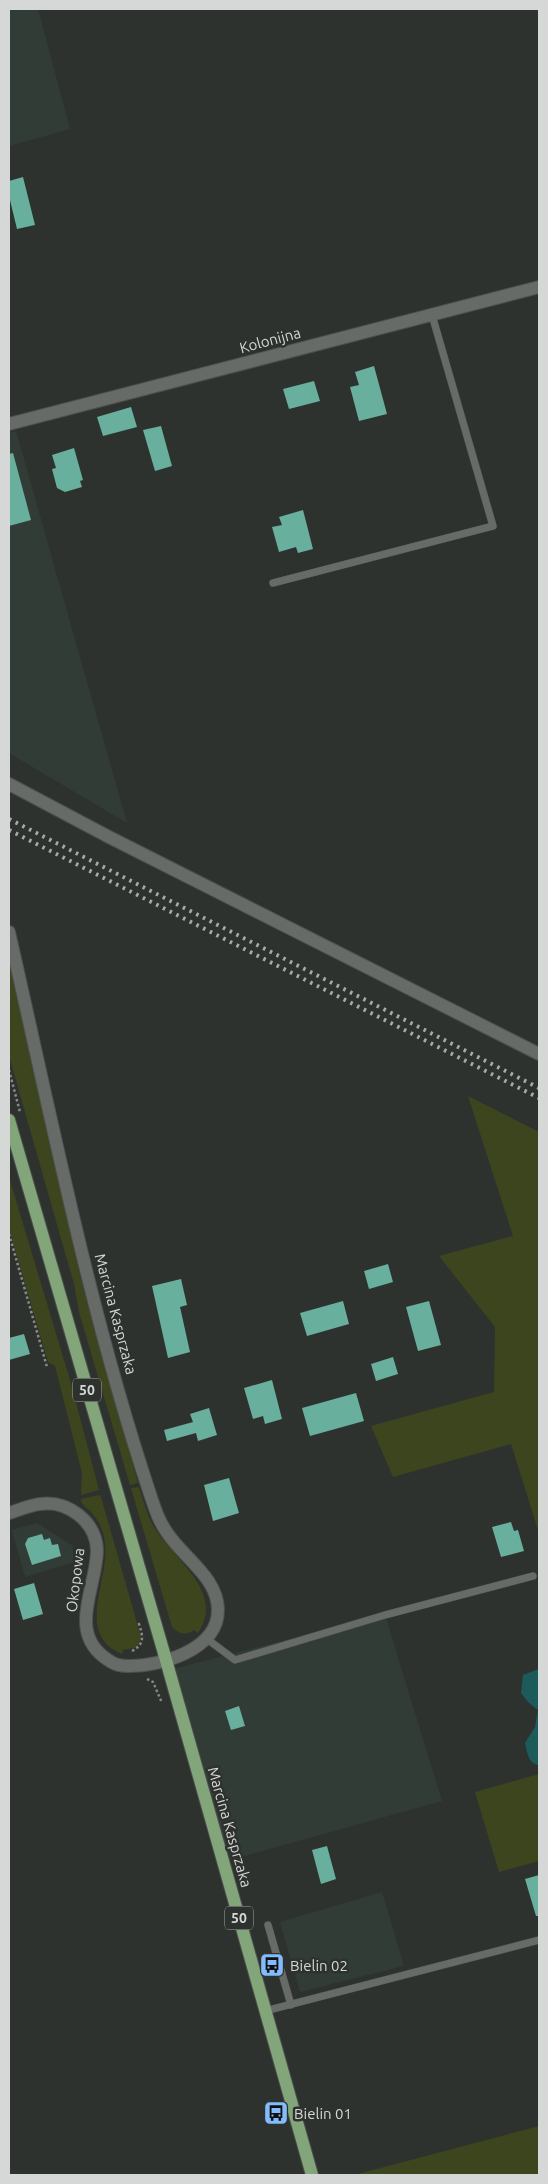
<svg xmlns="http://www.w3.org/2000/svg" width="548" height="2184" font-family="Ubuntu,sans-serif">
<style>
.built{fill:#323c36}
.green{fill:#3d451e}
.water{fill:#1d5b5b}
.building{fill:#68af9d}
.lines{fill:none;stroke-linecap:round;stroke-linejoin:round}
.service-casing{stroke:#4c4f4d;stroke-width:8}
.minor-casing{stroke:#4c4f4d;stroke-width:14}
.primary-casing{stroke:#4c4f4d;stroke-width:14}
.path{stroke:#878988;stroke-width:2.5;stroke-dasharray:2.5 2.5;stroke-linecap:butt}
.service{stroke:#676b68;stroke-width:7}
.minor{stroke:#676b68;stroke-width:12}
.primary{stroke:#83a57a;stroke-width:12}
.rail{stroke:#a8aaa9;stroke-width:4;stroke-dasharray:2.5 5;stroke-linecap:butt}
.labels{text-anchor:middle;dominant-baseline:central;stroke-width:5;stroke-linejoin:round;paint-order:stroke}
.shield{fill:#2e322f;stroke:#a4a6a5;stroke-width:1}
.shield-label{font-size:14px;font-weight:bold;fill:#d6d8d7}
.street-label{font-size:15px;fill:#d6d8d7;stroke:#2e322f}
.poi-label{font-size:15px;fill:#d6d8d7;stroke:#2e322f;text-anchor:start}
</style>
<rect width="100%" height="100%" fill="#2e322f"/>
<path class="built" d="M9,9H38L70,129L9,146Z
M16,431L18,438L127,823L9,753V433Z
M37,1523L73,1546L74,1562L25,1577L12,1530Z
M385,1615L442,1801L223,1862L169,1670Z
M382,1892L404,1966L300,1992L280,1922Z"/>
<path class="green" d="M9,961L80,1275L138,1483L130,1485L79,1312L74,1284L9,1056Z
M468,1096L539,1132V1529L538,1530L511,1444L393,1477L371,1426L494,1392L495,1327L439,1256L513,1236Z
M9,1177L70,1380L99,1490L81,1495L82,1473L55,1366L48,1362L9,1229Z
M139,1487C143,1500 147,1515 154,1527C173,1560 226,1591 198,1633L194,1630C186,1636 179,1634 172,1627L131,1488Z
M99,1495L101,1497L141,1637L137,1647L123,1650L122,1654C74,1634 110,1580 105,1543C104,1531 99,1521 91,1512C87,1508 83,1506 81,1501V1499Z
M539,1774V1861L499,1872L475,1792Z
M539,2126V2175H354Z"/>
<path class="water" d="M539,1669V1765C528,1764 527,1751 525,1743L535,1727L538,1710L528,1702L521,1693L523,1675Z"/>
<path class="building" d="M23,177L35,225L17,229L9,196V181Z
M374,366L387,414L359,421L350,387L359,385L355,372Z
M314,381L320,401L289,409L283,389Z
M131,407L137,427L103,436L97,417Z
M161,426L172,466L155,471L143,430Z
M74,448L83,480L80,481L82,487L65,492L57,488L52,469L56,468L52,455Z
M13,453L31,520L9,526V454Z
M303,510L313,549L298,553L296,547L279,552L272,527L282,525L279,517Z
M388,1264L393,1282L369,1289L364,1271Z
M181,1279L187,1305L180,1307L190,1352L168,1358L152,1286Z
M343,1301L349,1324L307,1336L300,1313Z
M429,1301L441,1345L418,1351L406,1307Z
M24,1334L30,1354L9,1360V1338Z
M393,1357L398,1374L376,1381L371,1364Z
M272,1380L282,1419L265,1424L263,1416L253,1419L244,1388Z
M356,1393L364,1421L310,1436L302,1408Z
M209,1408L217,1435L198,1441L196,1433L167,1441L164,1430L193,1422L190,1414Z
M229,1478L239,1513L213,1521L204,1485Z
M511,1522L514,1531L518,1530L524,1551L501,1557L492,1527Z
M42,1534L44,1540L50,1538L52,1545L58,1544L61,1556L32,1565L25,1544L28,1538Z
M34,1583L43,1614L23,1620L14,1589Z
M239,1706L245,1726L231,1730L225,1711Z
M327,1846L336,1879L321,1884L312,1850Z
M539,1875V1916H536L525,1879Z"/>
<g class="lines">
<defs>
<path id="service" d="M273,583L493,526L432,315
M207,1639L235,1660L385,1615L533,1576
M268,1925L291,2005
M265,2011L539,1940"/>
<path id="minor" d="M9,424L539,287
M9,784L109,837L539,1054
M9,932C52,1120 89,1311 150,1494C155,1509 159,1522 168,1534C184,1558 218,1578 218,1610C218,1650 161,1666 129,1666C118,1666 113,1664 104,1657C68,1630 97,1586 97,1550C96,1521 67,1500 40,1504C30,1505 19,1510 9,1513"/>
<path id="primary" d="M9,1120L166,1660L312,2175"/>
</defs>
<use href="#service" class="service-casing"/>
<use href="#minor" class="minor-casing"/>
<use href="#primary" class="primary-casing"/>
<path class="path" d="M9,1070L20,1112
M9,1234L47,1367
M132,1651C145,1644 143,1636 139,1624H142
M147,1679L153,1682L162,1703"/>
<use href="#service" class="service"/>
<use href="#minor" class="minor"/>
<use href="#primary" class="primary"/>
<path class="rail" d="M9,819L539,1088
M9,830L539,1098"/>
</g>
<defs>
<symbol id="bus-square" viewBox="-11 -11 22 22"><rect x="-9" y="-9" width="18" height="18" rx="4" fill="#83bcfb" stroke="#2e322f"/><path d="M-5-6H5V4H4V6H2V4H-2V6H-4V4H-5ZM-3.5-4V0h7V-4ZM-3.5 1.2v1.5H-2V1.2ZM2 1.2v1.5H3.5V1.2Z" fill="#111"/></symbol>
</defs>
<g fill-rule="evenodd">
<use href="#bus-square" x="258" y="1951" width="28" height="28"/>
<use href="#bus-square" x="262" y="2099" width="28" height="28"/>
</g>
<g class="labels">
<g class="shield">
<rect x="73" y="1378.5" width="28" height="23" rx="4"/>
<rect x="225" y="1906.5" width="28" height="23" rx="4"/>
</g>
<g class="shield-label">
<text x="87" y="1390">50</text>
<text x="239" y="1918">50</text>
</g>
<g class="street-label">
<text transform="translate(270 340) rotate(-15)">Kolonijna</text>
<text transform="translate(116 1314) rotate(75)">Marcina Kasprzaka</text>
<text transform="translate(75 1580) rotate(-83)">Okopowa</text>
<text transform="translate(230 1827) rotate(74)">Marcina Kasprzaka</text>
</g>
<g class="poi-label">
<text x="290" y="1965">Bielin 02</text>
<text x="294" y="2113">Bielin 01</text>
</g>
</g>
<rect width="548" height="2184" fill="none" stroke="#d6d8d7" stroke-width="20"/>
</svg>
